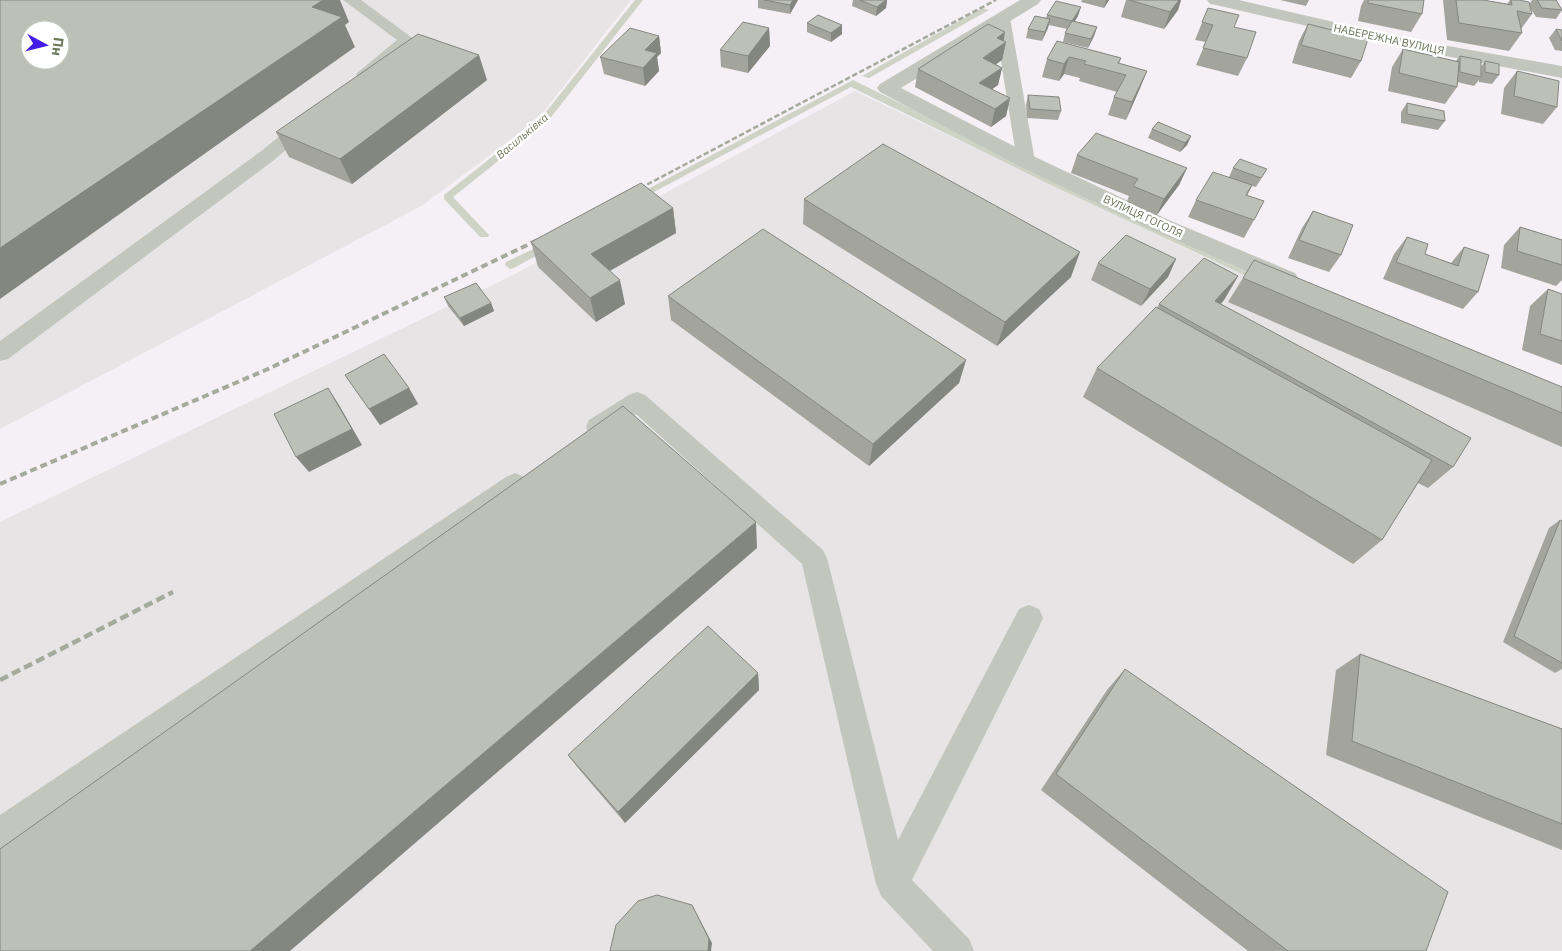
<svg xmlns="http://www.w3.org/2000/svg" width="1562" height="951" font-family="'IBM Plex Sans',sans-serif">
<style>
.built{fill:#e6e4e5;fill-rule:evenodd}
.lines{fill:none;stroke-linecap:round;stroke-linejoin:round}
.stream{fill:#ced3c5;fill-rule:evenodd}
.lane{fill:#c2c6bd;fill-rule:evenodd}
.street{fill:#c2c6bd;fill-rule:evenodd}
.rail-far2{stroke:#a4aa9c;stroke-width:2.5;stroke-dasharray:5.5 2.5;stroke-linecap:butt}
.rail-far1{stroke:#a4aa9c;stroke-width:4;stroke-dasharray:7 4;stroke-linecap:butt}
.rail{stroke:#a4aa9c;stroke-width:4.5;stroke-dasharray:9 4.5;stroke-linecap:butt}
.wall{fill:#a3a59d}
.shaded-wall{fill:#848680}
.building{fill:#bdc0b7;stroke:#848680;fill-rule:evenodd}
.labels{text-anchor:middle;dominant-baseline:central;stroke-width:5;stroke-linejoin:round;paint-order:stroke}
.far-street-label{font-size:11px;fill:#6c785b;stroke:#fff}
.far-water-label{font-size:11px;font-style:italic;fill:#727959;stroke:#fff}
</style>
<rect width="100%" height="100%" fill="#f5f0f5"/>
<path class="built" d="M0,0H631L538,119L423,205L0,429ZM30,30H60V60H30Z
M855,91L1204,257L1562,412V951H0V522L511,276Z"/>
<g class="lines">
<path class="stream" d="M635,0H643L548,121L453,197L489,235L488,237H480L444,199V195L542,117Z
M982,8L989,10L869,78L862,76Z
M853,80L1058,181L1265,275L1266,278L1261,282L1257,281L1051,185L851,87L639,200H633L631,198Z
M548,242L553,245L552,247L514,268L510,269L505,265L506,262Z"/>
<path class="lane" d="M343,0H361L415,40L371,78L365,79L359,78L356,74L397,40Z
M1002,13L1008,15L1010,18L1035,161L1033,165L1026,167L1019,165L1017,161L994,18L996,15Z
M308,117L314,118L317,122L314,126L274,160L8,359L0,361V341L260,152L302,118Z
M637,392L645,395L823,550L827,558L898,840L1019,609L1029,605L1039,609L1043,618L1039,627L912,880L969,939L974,951H933L881,896L876,884L802,564L636,414C622,423 607,439 589,434L586,427L589,420L629,395Z
M515,473L524,477L528,484L524,491L11,845L0,850V815L506,477Z"/>
<path class="street" d="M1020,0H1041L1038,4L901,88L1033,156L1171,221L1295,273L1299,279L1295,285L1287,287L1279,285L1155,231L1019,166L880,92L877,88L880,84Z
M1207,0H1239L1403,38L1562,66V78L1403,48L1216,5L1210,4Z"/>
<path class="rail-far2" d="M633,192L996,0
M540,239L544,237"/>
<path class="rail-far1" d="M0,484L268,369L542,238"/>
<path class="rail" d="M0,680L173,592"/>
</g>
<path class="wall" d="M758,0H798L790,14L758,8Z
M853,0H887L886,8L876,16L852,6Z
M1082,0H1109L1104,8L1081,2Z
M1126,0H1181L1178,10L1164,29L1121,17Z
M1280,0H1309L1306,6Z
M1364,0H1424L1422,14L1411,32L1358,21L1361,6Z
M1443,0H1483L1507,4L1510,0H1519L1530,3L1532,0H1556L1562,10L1556,19L1536,17L1531,9L1532,14L1521,29L1522,33L1509,51L1447,40Z
M1208,8L1234,27L1247,58L1238,76L1196,65L1206,42L1195,40Z
M1047,15L1078,16L1075,21L1097,27L1094,36L1088,48L1063,42L1065,33L1067,29L1049,25L1042,41L1026,38L1028,29L1046,18Z
M807,23L842,25V34L831,42L807,32Z
M1308,24L1361,61L1351,78L1292,63L1299,41Z
M769,28L770,46L748,73L721,67L720,50Z
M1556,29L1562,30V51L1555,50L1549,38Z
M659,36L661,53L657,57L659,71L645,86L604,74L600,57Z
M1004,41L1006,42L1002,60L996,64L1002,68L998,85L992,89L1010,98L1006,116L991,127L915,87L918,69Z
M1057,41L1121,58L1119,64L1147,71L1140,88L1126,120L1108,115L1114,97L1117,92L1079,81L1080,78L1064,74L1059,81L1042,77L1047,59Z
M1403,49L1456,61L1460,56L1481,67L1485,61L1499,75L1492,84L1479,82V80L1474,86L1457,82V87L1445,104L1388,91L1392,67Z
M1517,71L1557,107L1543,124L1501,114L1504,88Z
M487,80L352,184L289,157L276,132Z
M1028,95L1061,111L1058,120L1027,118L1026,105Z
M1407,103L1445,121L1438,130L1401,123V112Z
M1158,122L1191,136L1187,145L1180,152L1148,138L1152,129Z
M1077,155L1187,168L1179,185L1156,216L1126,204L1129,196L1071,173Z
M1233,168L1267,169L1256,187L1252,186L1247,196L1254,220L1244,238L1188,217L1196,200L1229,177Z
M804,199L1071,277L997,346L803,224Z
M673,208L676,233L610,271L625,304L596,322L538,267L531,242Z
M1313,211L1341,255L1329,272L1288,258L1302,228Z
M1520,227L1562,240V280L1556,286L1501,268L1504,245Z
M1407,237L1425,254L1451,263L1464,247L1478,292L1463,309L1383,279L1394,254Z
M1176,259L1168,277L1141,306L1091,280L1098,263Z
M1238,276L1224,300L1221,304L1453,467L1428,488L1418,483L1382,540L1353,564L1083,397L1097,368L1157,308L1159,304Z
M1243,278L1562,387V447L1228,302Z
M1548,289L1562,294V365L1522,350L1530,306Z
M668,296L966,360L959,383L869,466L671,320Z
M444,297L491,303L494,311L464,326L448,306Z
M345,375L409,388L418,404L380,425Z
M1560,520L1562,521V669L1555,673L1503,642L1549,528Z
M1360,654L1562,729V850L1326,755L1336,670Z
M1125,669L1426,951H1248L1041,790L1107,690Z
M758,673L759,690L625,823L578,768L568,755Z"/>
<path class="shaded-wall" d="M323,0H340L349,22L345,25L355,47L0,299V248L312,7Z
M793,0H798L790,14V5Z
M886,0H887L886,8L876,16L877,7Z
M1106,0H1109L1104,8Z
M1179,0H1181L1178,10L1164,29L1170,12Z
M1081,7L1078,16L1069,30L1072,21Z
M1050,19L1048,28L1042,41L1045,32Z
M842,25V34L831,42V33Z
M1097,27L1094,36L1088,48L1091,39Z
M769,28L770,46L748,73V56Z
M1005,32L1003,45L1006,42L1002,60L979,76L983,58L997,38Z
M659,36L661,53L657,57L659,71L645,86L643,68L645,50Z
M479,55L487,80L352,184L340,159Z
M1069,57L1064,74L1059,81L1064,64Z
M1002,68L998,85L977,100L979,83Z
M1147,71L1140,88L1126,120L1132,102Z
M1010,98L1006,116L991,127L995,109Z
M1191,136L1187,145L1180,152L1185,143Z
M1187,168L1179,185L1156,216L1164,199Z
M673,208L676,233L597,278L591,254Z
M1080,252L1071,277L997,346L1005,322Z
M1176,259L1168,277L1141,306L1150,289Z
M1238,276L1224,300L1201,325L1215,301Z
M620,280L625,304L596,322L590,298Z
M491,303L494,311L464,326L460,318Z
M966,360L959,383L869,466L873,444Z
M328,388L339,405L362,445L309,472L296,457Z
M409,388L418,404L380,425L369,409Z
M756,522L757,548L290,951H250Z
M758,673L759,690L625,823L618,812Z
M692,905L712,943L711,951H708Z"/>
<path class="building" d="M0,0H323L312,7L342,17L0,248ZM30,30H60V60H30Z
M764,0H793L790,5Z
M860,0H886L877,7Z
M1129,0H1179L1170,12Z
M1368,0H1424L1422,14L1368,3Z
M1456,0H1483L1512,5L1511,0H1519L1529,2L1532,14L1517,11L1522,33L1459,23Z
M1537,0H1556L1562,10L1542,8Z
M1056,1L1081,7L1072,21L1047,15Z
M1208,8L1239,15L1234,27L1256,32L1247,58L1203,48L1213,25L1202,22Z
M818,15L842,25L831,33L807,23Z
M1035,16L1050,19L1045,32L1028,29Z
M1072,21L1097,27L1091,39L1065,33Z
M743,22L769,28L748,56L720,50Z
M988,24L1005,32L997,38L1006,42L983,58L1002,68L979,83L1010,98L995,109L918,69Z
M1308,24L1368,39L1361,61L1301,45Z
M630,28L659,36L645,50L657,53L643,68L600,57Z
M1556,29L1562,30V41Z
M418,34L479,55L340,159L276,132Z
M1057,41L1121,58L1118,63L1147,71L1132,102L1114,97L1126,75L1084,64L1086,61L1069,57L1064,64L1047,59Z
M1403,49L1459,62L1457,87L1399,73Z
M1460,56L1481,60V77L1460,72Z
M1485,61L1499,64V75L1485,72Z
M1517,71L1559,81L1557,107L1514,96Z
M1028,95L1059,97L1061,111L1030,109Z
M1407,103L1444,111L1445,121L1407,114Z
M1158,122L1191,136L1185,143L1152,129Z
M1096,133L1187,168L1164,199L1133,186L1138,179L1077,155Z
M883,144L1080,252L1005,322L804,199Z
M1240,159L1267,169L1261,178L1233,168Z
M1213,172L1252,185L1246,195L1264,201L1254,220L1196,200Z
M641,183L673,208L591,254L620,280L590,298L531,242Z
M1313,211L1353,225L1341,255L1299,240Z
M1520,227L1562,240V265L1517,251Z
M763,229L966,360L873,444L668,296Z
M1126,235L1176,259L1150,289L1098,263Z
M1407,237L1428,244L1425,254L1458,266L1464,247L1489,255L1478,292L1396,262Z
M1204,258L1238,276L1215,301L1471,438L1453,467L1159,304Z
M1254,260L1562,387V413L1243,278Z
M476,283L491,303L460,318L444,297Z
M1548,289L1562,294V341L1540,334Z
M1156,307L1432,460L1382,540L1097,368Z
M384,354L409,388L369,409L345,375Z
M328,388L352,429L296,457L274,414Z
M623,406L756,522L250,951H0V849Z
M1560,520L1562,521V663L1514,636Z
M708,626L758,673L618,812L568,755Z
M1360,654L1562,729V824L1352,741Z
M1125,669L1448,892L1426,951H1288L1056,774Z
M657,895L692,905L709,939L708,951H610L616,925L638,901Z"/>
<g class="labels">
<g class="far-street-label">
<text transform="translate(1389 39) rotate(12)">НАБЕРЕЖНА ВУЛИЦЯ</text>
<text transform="translate(1143 216) rotate(25)">ВУЛИЦЯ ГОГОЛЯ</text>
</g>
<g class="far-water-label">
<text transform="translate(522 136) rotate(-40)">Васильківка</text>
</g>
</g>
<g transform="translate(45 45) rotate(97)"><circle r="24" fill="#ffffff" stroke="#c4c9bd"/>
<path d="M0-4L9 19L0 12L-9 19Z" fill="#451de9"/>
<text y="-8" font-size="14" font-weight="bold" text-anchor="middle" fill="#6c785b">Пн</text>
</g>
</svg>
